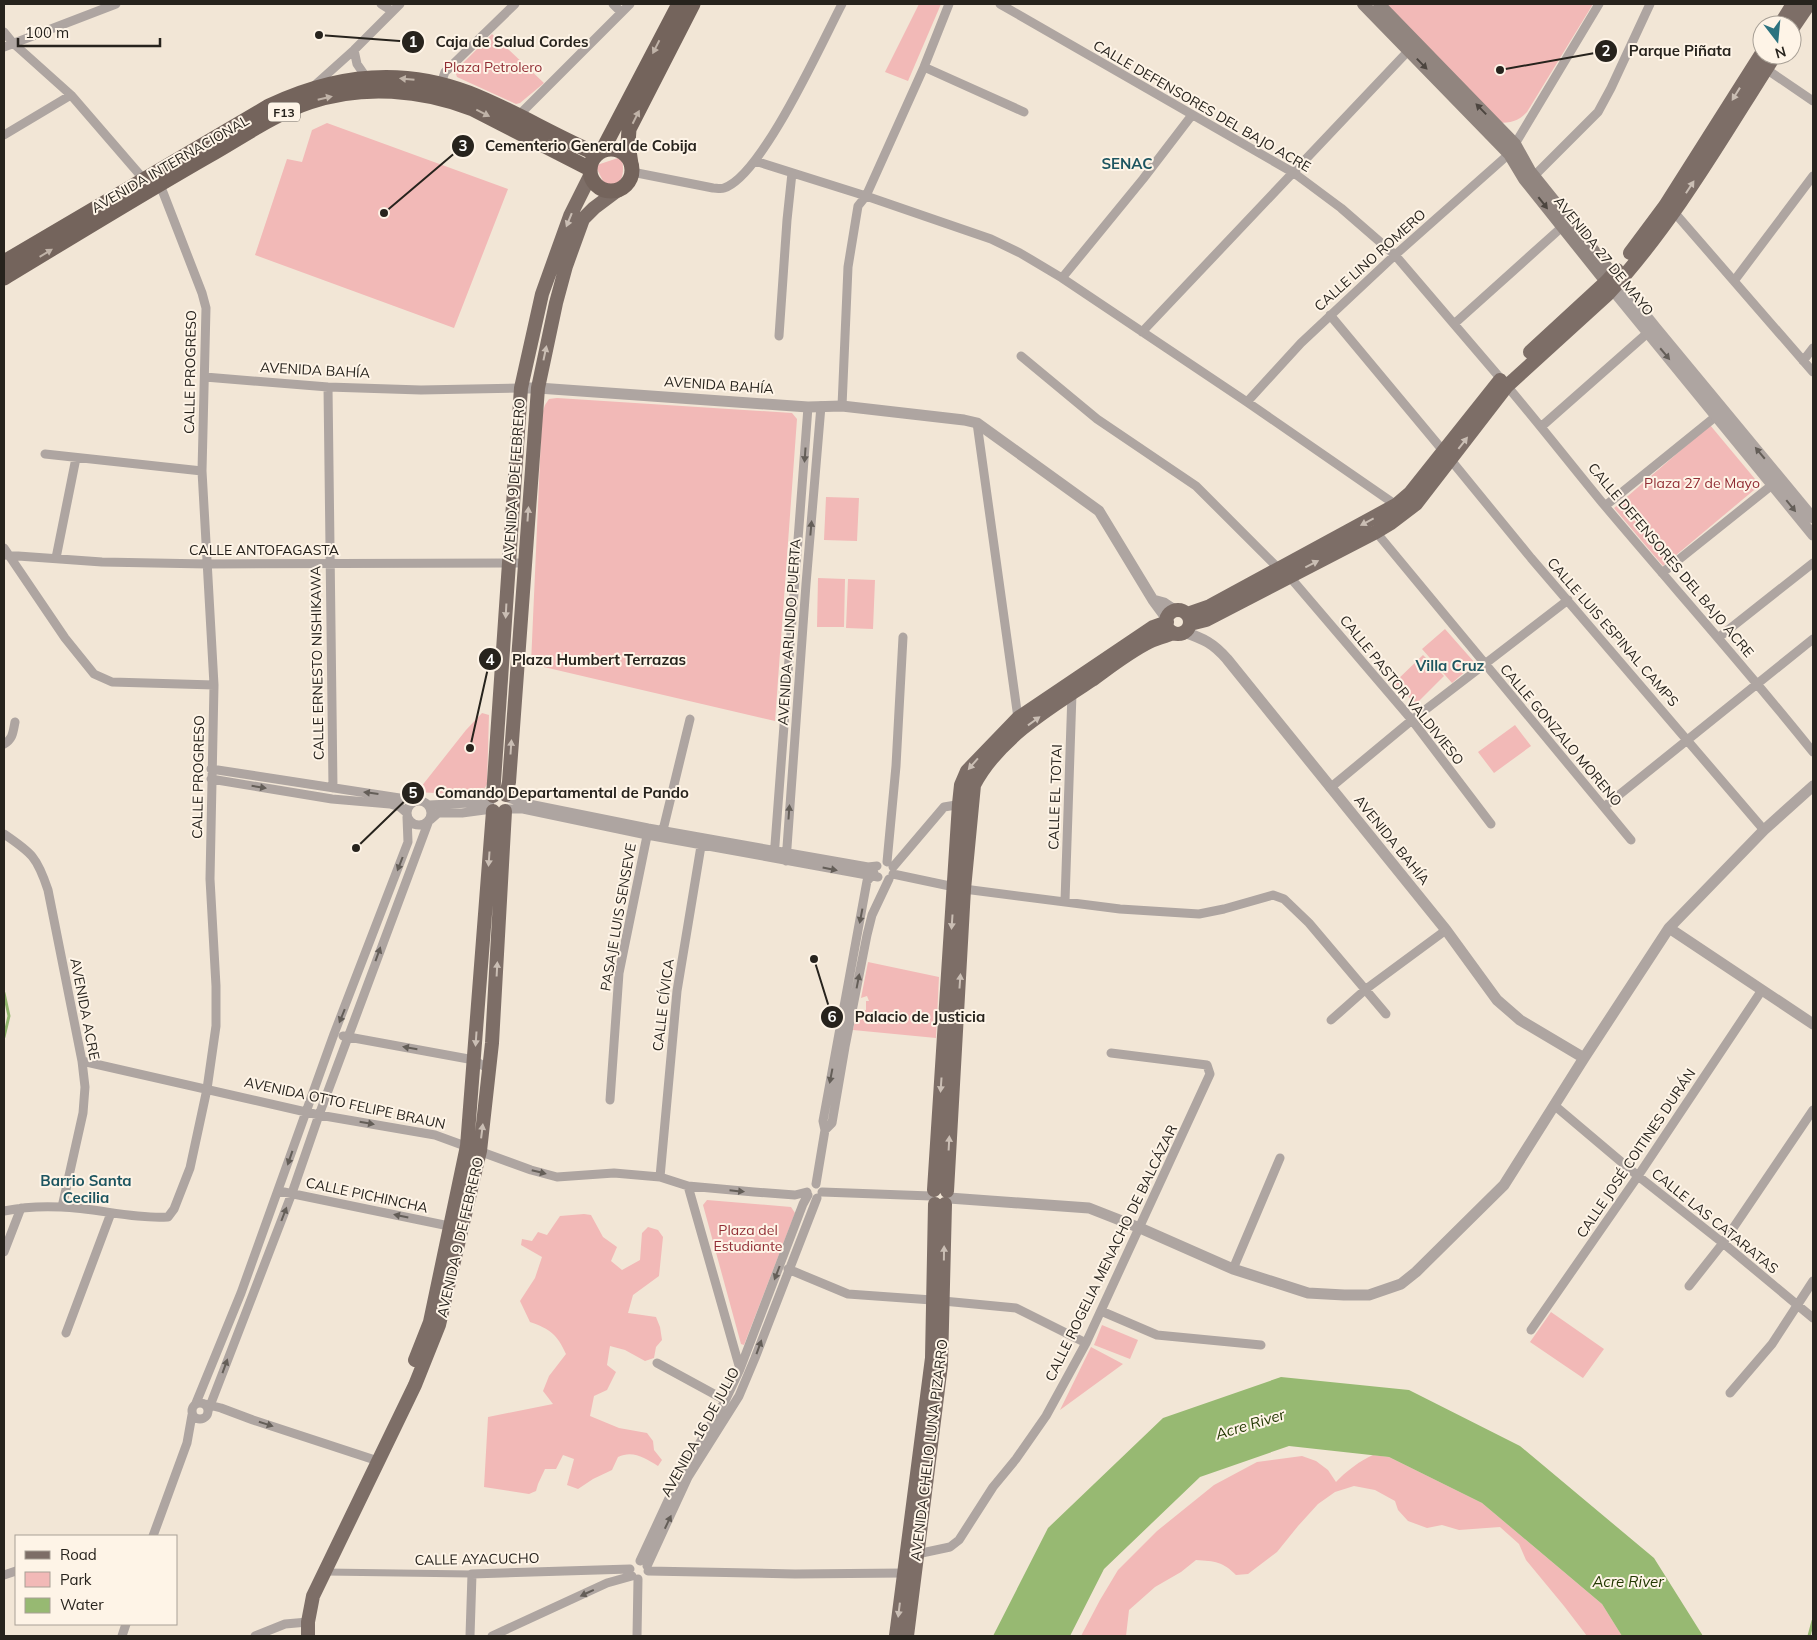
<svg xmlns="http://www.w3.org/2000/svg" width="1817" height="1640" font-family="Mulish,sans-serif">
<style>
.green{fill:#f2b9b7}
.water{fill:#97b972}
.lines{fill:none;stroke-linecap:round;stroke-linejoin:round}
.stream{stroke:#97b972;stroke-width:3}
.pedestrian{stroke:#aea5a1;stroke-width:7}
.minor{stroke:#aea5a1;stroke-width:9}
.tertiary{stroke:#aea5a1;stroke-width:11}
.secondary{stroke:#91857f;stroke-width:12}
.primary{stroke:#7d6e67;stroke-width:14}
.trunk{stroke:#74645c;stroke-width:15}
.oneway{fill:#c0b3a8}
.oneway2{fill:#4c453f}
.oneway3{fill:#cabeb4}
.oneway4{fill:#645e58}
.labels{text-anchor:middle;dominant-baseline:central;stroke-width:4;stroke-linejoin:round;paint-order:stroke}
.shield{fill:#fef4e7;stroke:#68625a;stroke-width:1}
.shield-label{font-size:12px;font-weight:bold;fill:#27231d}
.park-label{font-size:14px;fill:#912d34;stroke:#fef4e7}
.street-label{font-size:14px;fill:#27231d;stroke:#fef4e7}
.neighbourhood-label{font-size:15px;font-weight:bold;fill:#1d5560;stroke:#fef4e7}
.water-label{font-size:15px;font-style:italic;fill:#223802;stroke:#fef4e7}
.leader{fill:none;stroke:#27231d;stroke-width:2}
.callout-dot{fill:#27231d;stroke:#fef4e7;stroke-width:2}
.mark-label{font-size:15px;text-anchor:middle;font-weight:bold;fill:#fff}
.callout-label{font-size:15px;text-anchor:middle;font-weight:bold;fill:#27231d;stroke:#fef4e7;stroke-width:4;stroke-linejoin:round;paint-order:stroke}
</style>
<rect width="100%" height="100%" fill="#f2e6d6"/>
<path class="green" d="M919,4H941L908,81L885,72Z
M1382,4H1593L1527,112C1519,121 1511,123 1498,123Z
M492,34L544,83L520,103L516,104L457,77L455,71Z
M327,123L508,189L454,328L255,255L287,159L302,162L312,130Z
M618,158L622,160C625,172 622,189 606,187L597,169V165Z
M557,398L792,413L797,419L775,721L531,664L542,414L545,405L549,399Z
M1710,425L1760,485L1663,566L1614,508Z
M826,497L859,498L857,541L824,540Z
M818,578L845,579L844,627H817Z
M848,579L875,580L873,629L846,628Z
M1445,629L1475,663L1452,683L1422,649Z
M1423,655L1444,676L1416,704L1394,683Z
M482,713L489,715L487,784C483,792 480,795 471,795L417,792L466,730Z
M1515,725L1531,746L1494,773L1478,752Z
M868,962L939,977L936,1038L853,1030L855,1021L862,1019V1016L865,1015L864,1011L866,1010V1001H869L867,996L861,998Z
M707,1200L791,1207L795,1213L744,1345L741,1344L703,1205Z
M584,1214L591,1215L603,1237L617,1247L611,1261L622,1270L640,1260L642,1233L648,1227L658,1230L663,1237L659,1276L633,1295L628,1313L656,1317L660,1327L662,1340L656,1347L654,1358L645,1361L625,1350L610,1346L607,1365L616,1372L607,1390L594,1396L590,1416L619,1428L647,1433L653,1441L654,1450L662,1460L658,1466C645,1458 633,1450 618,1457L612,1470L593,1479L578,1489L567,1485L574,1459L563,1455L556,1469H545L538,1484L536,1491L529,1494L484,1487L488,1417L553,1404L543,1391L549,1376L566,1354C557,1334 550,1329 530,1322L520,1301L535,1278L542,1257L521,1245L522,1239L532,1241L538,1232L547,1235L560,1216Z
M1551,1312L1604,1349L1583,1378L1530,1342Z
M1102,1325L1138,1340L1130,1359L1094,1345Z
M1091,1347L1123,1364L1060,1410Z
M1373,1455L1389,1457L1482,1503L1602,1604L1622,1636H1587L1564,1606L1526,1560L1519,1544L1500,1527L1459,1530L1442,1525L1427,1528L1408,1521L1398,1510L1395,1501L1375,1490L1354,1486L1335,1492L1318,1504L1298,1526L1277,1552L1248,1574L1236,1575C1223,1562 1215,1561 1196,1560L1181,1572L1155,1587L1129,1610L1126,1636H1081L1100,1600L1118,1570L1157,1531L1214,1485L1257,1462L1302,1456L1316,1461L1328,1470L1336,1482C1345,1472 1361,1460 1373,1455Z"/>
<path class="water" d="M1281,1377L1409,1390L1520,1446L1654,1558L1703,1636H1622L1602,1604L1482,1503L1389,1457L1289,1446L1200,1477L1104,1569L1070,1636H993L1048,1528L1163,1418Z"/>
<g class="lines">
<path class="stream" d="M4,993L9,1016L4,1037
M1809,1636L1813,1621"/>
<path class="pedestrian" d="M325,1572L472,1574"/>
<path class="minor" d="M381,4L392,11
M613,4L621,12
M1000,4L1294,173L1341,208L1395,255L1501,379
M4,32L13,43L71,95L147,183
M4,47L116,4
M354,50L357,64L366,77
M924,67L1024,112
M1766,69L1813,101
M315,85L354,50L400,4
M440,86L445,72L515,4
M518,116L630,4
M4,135L71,95
M755,161L866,196L991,239L1020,253L1062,278L1247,402L1396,505
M632,172L713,188C716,188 721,189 724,188C762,176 822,42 842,4
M1534,176L1598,112L1611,88L1650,4
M1674,212L1813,372
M1062,278L1143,179L1192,115
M1734,281L1813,176
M1330,315L1450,459L1531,558L1764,830
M1454,324L1562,227
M1142,332L1411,48
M779,336L787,220L792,173
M1021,356L1097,419L1196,486L1279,569
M1803,361L1813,348
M205,377L328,387L421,390L521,388
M1507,386C1540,425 1572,466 1605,506C1674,588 1746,668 1813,752
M328,387L333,788
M1247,402L1301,343L1395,255L1509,154L1599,4
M842,406L848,267L858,206L866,196L924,67L949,4
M977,423L1018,718
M1542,426L1652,329
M45,454L202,471
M1605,506L1720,413
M1376,532L1631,840
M4,548L65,638L94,674L112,682L214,685
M4,555L102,562L207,564L525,563
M56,558L76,458
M1662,573L1777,481
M1289,576L1412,720L1491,824
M1718,638L1813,563
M4,744C13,739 13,732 15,722
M211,769L419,801
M211,779L332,799L390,804L400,807L407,813
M1330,788L1412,720L1568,600
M508,798L524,803L648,828L868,867L877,866
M407 813a12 12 0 1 1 24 0a12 12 0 1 1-24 0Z
M429,805L490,802
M1604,807L1813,639
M507,809H523L647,835L878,877
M430,820L438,813H462L492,809
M663,830L690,719
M4,834C32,853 37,857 48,890L82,1061L85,1087L83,1113L62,1207
M774,858L808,407
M786,861L806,584L821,406
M887,862L896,766L903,637
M893,867L944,807L962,804
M893,874L964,889L1120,909L1199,914L1224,909L1273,895L1284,899L1309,923L1386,1014
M1065,901L1072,693
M1331,1020L1366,989L1446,930
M343,1036L474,1060L490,1070
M82,1061L319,1115L435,1135L531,1170L557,1177L614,1173L660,1177L688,1186L754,1192L795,1195L807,1192
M610,1100L619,973L648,831
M1554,1105L1638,1176L1723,1243L1813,1318
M825,1130L832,1123L845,1047L867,935L872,915L889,879
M660,1177L677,991L702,840
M816,1184L825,1130L823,1121L867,881L874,873
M688,1186L740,1369
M279,1191L449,1226
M822,1192L931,1196
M4,1211C23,1207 42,1206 61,1207C97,1208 132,1219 168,1217L174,1209L190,1168L207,1089L216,1026V986L210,879L214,685L202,471L206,308L202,293L159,182
M4,1252L21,1208
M788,1269L848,1294L932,1300
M1233,1269L1280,1158
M1689,1286L1723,1243L1813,1110
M943,1301L1016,1308L1086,1343
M1101,1311L1157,1335L1261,1345
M1531,1330L1638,1176L1762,990
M66,1333L111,1213
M657,1363L725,1400
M1730,1393L1772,1344L1813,1281
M192 1411a8 8 0 1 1 16 0a8 8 0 1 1-16 0Z
M196,1403L241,1293L334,1034L408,842L407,817
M205,1404L221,1408L253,1420L378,1461
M208,1411L292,1193L319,1115L428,823
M153,1536L187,1443L192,1415
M917,1554L950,1547L959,1540L993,1487L1016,1459L1046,1416L1086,1343L1210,1074L1207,1065L1111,1053
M640,1561L678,1479L725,1401L740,1369L803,1204L808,1195
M647,1566L688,1477L739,1396L755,1358L817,1198
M648,1571L795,1574L904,1573
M4,1575L16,1571
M122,1636L126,1624
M255,1636L285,1624L308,1622
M470,1636L472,1574L630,1569
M492,1636L607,1583L632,1576
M637,1636L638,1579"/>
<path class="tertiary" d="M1619,282L1655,327L1813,518
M1612,289L1813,535
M521,388H538L808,407L842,406L964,420L977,423L1099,511L1153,600L1167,619
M1153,600L1164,603L1176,611
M1184,632C1204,639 1213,643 1227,659L1446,930L1497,1000L1520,1020L1584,1058
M1669,928L1813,1024
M949,1198L1089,1208L1140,1228L1233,1269L1308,1293L1344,1295H1369L1401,1284L1416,1272L1504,1185L1584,1058L1669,928L1764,830L1813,786"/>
<path class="secondary" d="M1363,4L1509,154L1524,179L1612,289
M1379,4L1515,144L1530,171L1619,282"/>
<path class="primary" d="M1780,25L1793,4
M1792,29L1809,4
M1630,253L1665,206L1762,53
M1530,352L1606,282L1617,270
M1166 622a12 12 0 1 1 24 0a12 12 0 1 1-24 0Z
M1187,614L1210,606L1396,505L1410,493L1500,380
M1190,624L1206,620L1376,532L1391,523L1416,504L1507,386L1608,294C1674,223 1723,136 1775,55
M506,795L509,782L538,388L556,303L566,266L583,219L594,208L618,190
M493,796L521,388L542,294L570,216L590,176
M934,1190L959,804L961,785L967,771L1018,718L1153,627L1167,622
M947,1191L964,889L974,785C998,739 1049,708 1092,680C1110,667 1129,652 1149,642C1157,638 1166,636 1174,633
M415,1360L430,1322L467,1146L493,811
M308,1636V1622L313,1596L415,1385L439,1325L480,1151L492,1043L505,811
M896,1636L932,1358L935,1204
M907,1636L941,1365L945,1204"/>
<path class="trunk" d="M590 170a21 21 0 1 1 42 0a21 21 0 1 1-42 0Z
M602,151L679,4
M631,164L628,144L629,129L693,4
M4,262L269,106C334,75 401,67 469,93C513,110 554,136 597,154
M4,278C72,237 140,195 210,155C242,137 274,114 310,102C362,84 422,89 473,109L590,169"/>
</g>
<defs><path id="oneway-solid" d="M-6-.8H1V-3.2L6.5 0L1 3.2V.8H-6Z" transform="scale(1.25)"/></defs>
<g class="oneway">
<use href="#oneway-solid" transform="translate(656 47) rotate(117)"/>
<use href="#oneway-solid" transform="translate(407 79) rotate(-175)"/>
<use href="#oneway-solid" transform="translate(325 98) rotate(-13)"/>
<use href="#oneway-solid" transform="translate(483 113) rotate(27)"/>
<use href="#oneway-solid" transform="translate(636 117) rotate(-63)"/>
<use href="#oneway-solid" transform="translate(46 253) rotate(-31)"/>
</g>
<g class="oneway2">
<use href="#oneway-solid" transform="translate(1422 64) rotate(46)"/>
<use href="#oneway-solid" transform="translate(1481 109) rotate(-134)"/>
<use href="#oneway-solid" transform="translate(1543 203) rotate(52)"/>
</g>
<g class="oneway3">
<use href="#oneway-solid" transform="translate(1736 94) rotate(122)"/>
<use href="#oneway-solid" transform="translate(1690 187) rotate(-57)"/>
<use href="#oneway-solid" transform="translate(569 220) rotate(112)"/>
<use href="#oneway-solid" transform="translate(545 353) rotate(-78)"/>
<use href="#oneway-solid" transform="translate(1463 443) rotate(-52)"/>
<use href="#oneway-solid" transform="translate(528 514) rotate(-86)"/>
<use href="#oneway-solid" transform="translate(1367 522) rotate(152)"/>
<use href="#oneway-solid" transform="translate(1312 564) rotate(-27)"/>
<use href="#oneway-solid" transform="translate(506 611) rotate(93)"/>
<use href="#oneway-solid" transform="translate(1034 721) rotate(-36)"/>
<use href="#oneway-solid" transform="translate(511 747) rotate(-86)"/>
<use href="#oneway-solid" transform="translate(973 764) rotate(131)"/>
<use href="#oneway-solid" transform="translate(489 859) rotate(94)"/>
<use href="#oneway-solid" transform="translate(952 922) rotate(94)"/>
<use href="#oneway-solid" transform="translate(497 969) rotate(-87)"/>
<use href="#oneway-solid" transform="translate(960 981) rotate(-86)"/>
<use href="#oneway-solid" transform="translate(476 1039) rotate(94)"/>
<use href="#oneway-solid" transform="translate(941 1085) rotate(94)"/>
<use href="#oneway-solid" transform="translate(482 1131) rotate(-83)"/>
<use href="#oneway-solid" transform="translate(949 1143) rotate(-87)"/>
<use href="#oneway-solid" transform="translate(944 1253) rotate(-89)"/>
<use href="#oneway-solid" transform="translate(899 1610) rotate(97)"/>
</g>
<g class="oneway4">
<use href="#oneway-solid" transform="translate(1665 354) rotate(50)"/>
<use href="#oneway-solid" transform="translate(1760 453) rotate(-130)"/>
<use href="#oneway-solid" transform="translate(805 455) rotate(94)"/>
<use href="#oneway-solid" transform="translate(1791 506) rotate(51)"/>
<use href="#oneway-solid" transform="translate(811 528) rotate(-85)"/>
<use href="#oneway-solid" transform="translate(259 787) rotate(9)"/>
<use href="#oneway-solid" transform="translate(371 793) rotate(-173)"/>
<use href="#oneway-solid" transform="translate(789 812) rotate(-86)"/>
<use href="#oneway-solid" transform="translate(400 864) rotate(111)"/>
<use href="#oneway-solid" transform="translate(830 869) rotate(11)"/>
<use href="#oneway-solid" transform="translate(861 916) rotate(101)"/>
<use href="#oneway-solid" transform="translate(378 954) rotate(-70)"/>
<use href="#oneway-solid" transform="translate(858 981) rotate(-79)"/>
<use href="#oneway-solid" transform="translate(342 1016) rotate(112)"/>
<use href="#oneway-solid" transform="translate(410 1048) rotate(-170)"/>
<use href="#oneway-solid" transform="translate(831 1076) rotate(101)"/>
<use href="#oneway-solid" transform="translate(367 1123) rotate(10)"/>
<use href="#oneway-solid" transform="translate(290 1158) rotate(109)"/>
<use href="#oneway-solid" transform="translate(539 1172) rotate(14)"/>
<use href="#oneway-solid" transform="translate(737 1191) rotate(6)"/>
<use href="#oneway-solid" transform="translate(284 1214) rotate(-69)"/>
<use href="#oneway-solid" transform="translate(401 1216) rotate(-168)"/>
<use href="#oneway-solid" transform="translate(777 1273) rotate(111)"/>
<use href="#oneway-solid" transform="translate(759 1347) rotate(-70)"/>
<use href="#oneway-solid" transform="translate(225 1366) rotate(-70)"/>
<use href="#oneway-solid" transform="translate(266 1424) rotate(18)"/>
<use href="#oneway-solid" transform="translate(668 1522) rotate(-65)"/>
<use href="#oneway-solid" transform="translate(587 1593) rotate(155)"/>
</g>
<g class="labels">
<rect class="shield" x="268" y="102.5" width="32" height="19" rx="4"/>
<g class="shield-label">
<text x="284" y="112">F13</text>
</g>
<g class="park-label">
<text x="493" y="67">Plaza Petrolero</text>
<text x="1702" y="483">Plaza 27 de Mayo</text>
<text x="748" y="1230">Plaza del<tspan x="748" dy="16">Estudiante</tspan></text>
</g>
<g class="street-label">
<text transform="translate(1202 106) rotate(30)">CALLE DEFENSORES DEL BAJO ACRE</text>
<text transform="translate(170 164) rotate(-30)">AVENIDA INTERNACIONAL</text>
<text transform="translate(1604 256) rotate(51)">AVENIDA 27 DE MAYO</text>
<text transform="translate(1370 260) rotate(-42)">CALLE LINO ROMERO</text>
<text transform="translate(315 370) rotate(3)">AVENIDA BAHÍA</text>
<text transform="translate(190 372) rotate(-89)">CALLE PROGRESO</text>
<text transform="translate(719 385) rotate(4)">AVENIDA BAHÍA</text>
<text transform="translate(514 480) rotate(-86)">AVENIDA 9 DE FEBRERO</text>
<text x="264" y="550">CALLE ANTOFAGASTA</text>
<text transform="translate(1671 560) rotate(50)">CALLE DEFENSORES DEL BAJO ACRE</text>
<text transform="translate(789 632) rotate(-86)">AVENIDA ARLINDO PUERTA</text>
<text transform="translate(1613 632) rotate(49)">CALLE LUIS ESPINAL CAMPS</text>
<text transform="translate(317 663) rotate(-91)">CALLE ERNESTO NISHIKAWA</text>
<text transform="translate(1402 690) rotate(51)">CALLE PASTOR VALDIVIESO</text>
<text transform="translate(1561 735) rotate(50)">CALLE GONZALO MORENO</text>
<text transform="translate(198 777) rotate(-89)">CALLE PROGRESO</text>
<text transform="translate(1055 797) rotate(-88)">CALLE EL TOTAI</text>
<text transform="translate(1392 840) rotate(51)">AVENIDA BAHÍA</text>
<text transform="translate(618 917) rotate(-80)">PASAJE LUIS SENSEVE</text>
<text transform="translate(663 1005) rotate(-83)">CALLE CÍVICA</text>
<text transform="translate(85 1009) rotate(79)">AVENIDA ACRE</text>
<text transform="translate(345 1103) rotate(12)">AVENIDA OTTO FELIPE BRAUN</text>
<text transform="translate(1636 1153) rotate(-56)">CALLE JOSÉ COITINES DURÁN</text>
<text transform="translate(367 1195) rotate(12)">CALLE PICHINCHA</text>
<text transform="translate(1715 1221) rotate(39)">CALLE LAS CATARATAS</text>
<text transform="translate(460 1237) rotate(-77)">AVENIDA 9 DE FEBRERO</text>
<text transform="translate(1111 1253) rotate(-64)">CALLE ROGELIA MENACHO DE BALCÁZAR</text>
<text transform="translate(700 1432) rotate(-61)">AVENIDA 16 DE JULIO</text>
<text transform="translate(929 1450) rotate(-83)">AVENIDA CHELIO LUNA PIZARRO</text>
<text transform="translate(477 1559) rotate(-1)">CALLE AYACUCHO</text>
</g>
<g class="neighbourhood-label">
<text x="1127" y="163">SENAC</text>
<text x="1450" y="665">Villa Cruz</text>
<text x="86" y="1180">Barrio Santa<tspan x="86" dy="17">Cecilia</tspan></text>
</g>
<g class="water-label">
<text transform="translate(1250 1424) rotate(-17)">Acre River</text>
<text x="1628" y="1581">Acre River</text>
</g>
</g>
<path class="leader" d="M319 35L413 42M1500 70L1606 51M384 213L463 146M470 748L490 659M356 848L413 793M814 959L832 1017"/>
<g class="callout-dot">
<circle cx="319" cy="35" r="5"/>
<circle cx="1500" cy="70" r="5"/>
<circle cx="384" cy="213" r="5"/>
<circle cx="470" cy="748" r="5"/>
<circle cx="356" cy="848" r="5"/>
<circle cx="814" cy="959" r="5"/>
<circle cx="413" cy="42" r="12"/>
<circle cx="1606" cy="51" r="12"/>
<circle cx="463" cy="146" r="12"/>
<circle cx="490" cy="659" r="12"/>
<circle cx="413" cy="793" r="12"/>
<circle cx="832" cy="1017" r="12"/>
</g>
<g class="mark-label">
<text x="413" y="47">1</text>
<text x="1606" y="56">2</text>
<text x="463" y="151">3</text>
<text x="490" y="665">4</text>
<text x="413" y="798">5</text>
<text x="832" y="1022">6</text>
</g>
<g class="callout-label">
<text x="512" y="47">Caja de Salud Cordes</text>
<text x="1680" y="56">Parque Piñata</text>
<text x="591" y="151">Cementerio General de Cobija</text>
<text x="599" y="665">Plaza Humbert Terrazas</text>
<text x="562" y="798">Comando Departamental de Pando</text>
<text x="920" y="1022">Palacio de Justicia</text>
</g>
<rect width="1817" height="1640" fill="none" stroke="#27231d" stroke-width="10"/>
<rect x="15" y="1535" width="162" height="90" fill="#fef4e7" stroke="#a8a096"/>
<rect x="25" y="1551" width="25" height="8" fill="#7d6e67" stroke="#a8a096"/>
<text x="60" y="1560" font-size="15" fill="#27231d">Road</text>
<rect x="25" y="1572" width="25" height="15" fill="#f2b9b7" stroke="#a8a096"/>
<text x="60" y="1585" font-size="15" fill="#27231d">Park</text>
<rect x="25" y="1598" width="25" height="15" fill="#97b972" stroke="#a8a096"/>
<text x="60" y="1610" font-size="15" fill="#27231d">Water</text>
<g transform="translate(1777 40) rotate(164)"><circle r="24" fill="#fef4e7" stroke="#a8a096"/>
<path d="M0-4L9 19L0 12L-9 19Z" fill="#2c7380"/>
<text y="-8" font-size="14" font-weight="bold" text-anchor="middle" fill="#27231d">N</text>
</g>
<path d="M18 38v8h142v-8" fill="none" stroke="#27231d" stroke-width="2.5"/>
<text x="25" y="38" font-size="15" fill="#27231d" stroke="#fef4e7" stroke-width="4" paint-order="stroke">100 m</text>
</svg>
